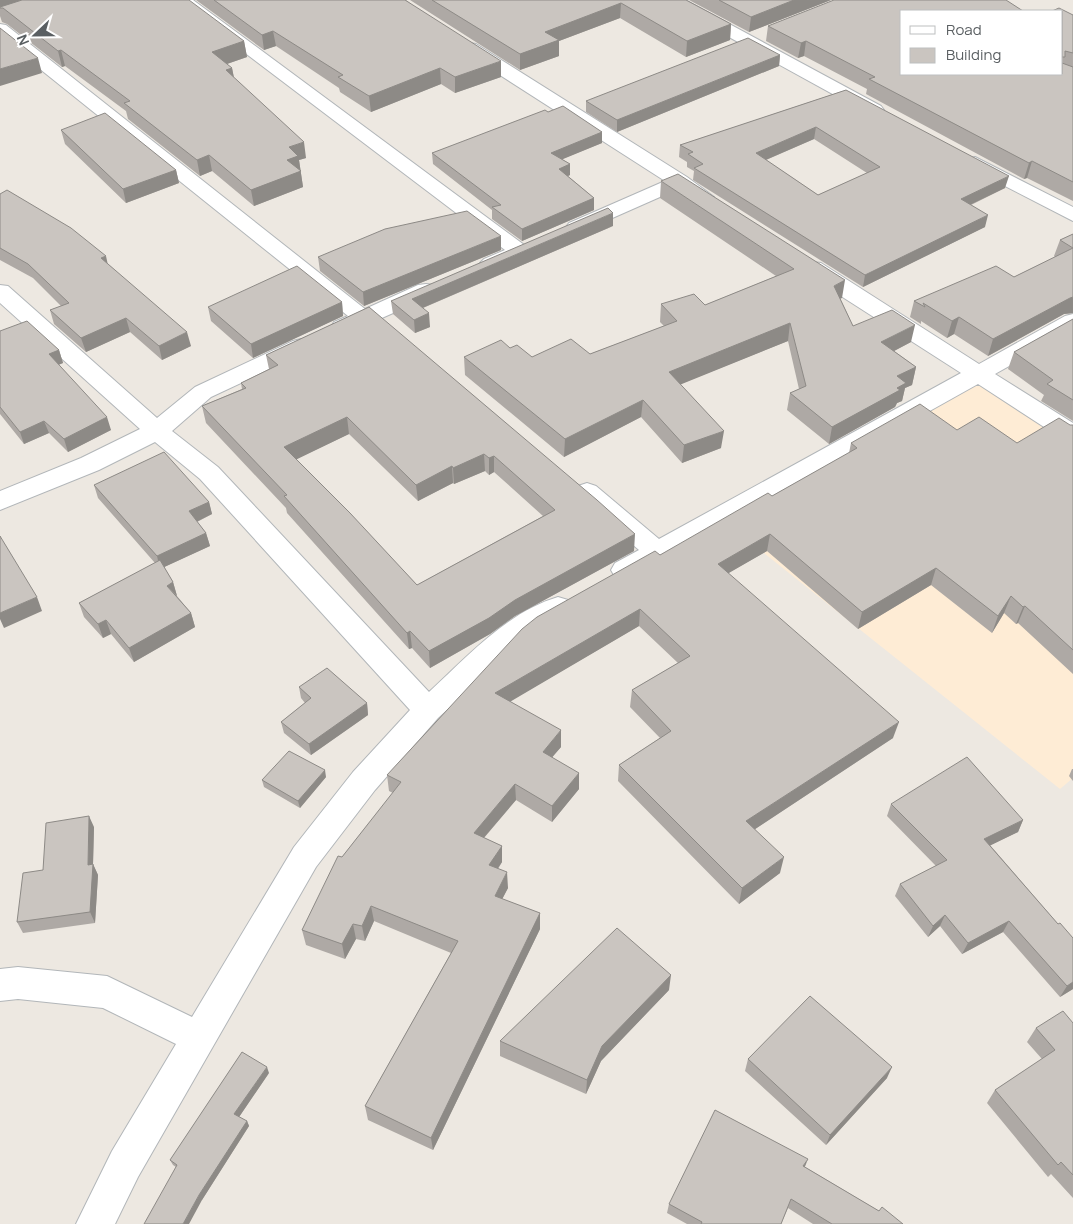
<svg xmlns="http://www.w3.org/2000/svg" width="1073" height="1224" font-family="Manrope,sans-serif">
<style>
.commercial{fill:#feecd5}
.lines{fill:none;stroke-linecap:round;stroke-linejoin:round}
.minor-casing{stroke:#b2b6b9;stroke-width:2}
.minor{fill:#fff;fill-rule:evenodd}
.wall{fill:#aea9a5;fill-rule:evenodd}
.shaded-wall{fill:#8d8a86}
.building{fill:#cac5c0;stroke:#8d8a86;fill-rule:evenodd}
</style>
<rect width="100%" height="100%" fill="#ede8e1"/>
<path class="commercial" d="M977,374L1073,434V778L1060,789L720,518Z"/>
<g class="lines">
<defs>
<path id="minor" d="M175,0H193L527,247L530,251C523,262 496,271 484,267L480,263L484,259L505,250Z
M665,0H685L881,106L884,110L881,114H869L667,3Z
M0,24L6,25L365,309L418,285L426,284L434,285L437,290L434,295L350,332L342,334L334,332L331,327L334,322L348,316L0,37Z
M470,43L476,44L687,177L714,197L711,201C698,205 689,196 678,189L583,231L576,233L569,231L566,227L569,223L665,181L464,52L461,48L464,44Z
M975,157L1073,207V221L968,167L965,163L968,159Z
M813,262L821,263L979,364L1065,316L1073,314V330L995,374L1073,423V442L1064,440L978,384L633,577L624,580L615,577L611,570L615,563L639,550L578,498L574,492L578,486L587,483L596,486L659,539L961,373L805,273L802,268L805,263Z
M0,285L8,286L157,418L195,387L293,341L301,339L309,341L312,346L309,351L211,397L172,431L218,467L429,692C467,657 507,612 558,597L568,600L572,607L568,614L536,632L508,654L438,718L375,790L316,867L138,1177L115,1224H76L112,1151L176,1044L103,1008L18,999L0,1001V969L18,967L107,976L192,1017L294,847L353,772L410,710L200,479L155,442L99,470L0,510V491L81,458L140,429L0,303Z"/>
</defs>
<use href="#minor" class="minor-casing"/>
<use href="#minor" class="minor"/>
</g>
<path class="wall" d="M0,0L244,41L247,57L227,64L232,68L234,78L306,158L299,160L303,187L254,206L212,171L200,176L128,119L126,111L65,66L62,67L7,24L2,22L0,16Z
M196,0H406L501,77L455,93L441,84L371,112L340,92L339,88L276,46L264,50Z
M410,0H686L731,24L730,40L686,57L620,18L559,41V56L520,70Z
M689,0H831L749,32Z
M1062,11L1073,15V201L1027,178L1024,179L866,94L867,89L804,56L798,58L766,41L768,26L1062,74Z
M780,55L779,66L617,132L586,112V101Z
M846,90L1005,188L971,205L985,227L863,287L693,180L694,171L687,167V162L679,157L680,145ZM814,139L867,173L818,195L766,160Z
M548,112L602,132V143L562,159L570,164V175L568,176L594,198V210L522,241L492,219V210L433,164L432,153Z
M61,130L176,170L179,183L126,203L65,144Z
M661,181L842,298H840L853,326L911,342L894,351L916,367L912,385L905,388L902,401L897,403L895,407L829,444L787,410L790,393L799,389L788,341L680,384L721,448L682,463L641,417L564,457L465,375L464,357L510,348L532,357L590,354L664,326L660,322L661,304L705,305L776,276L660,198Z
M0,194L107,263L191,346L162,360L130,332L86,352L54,324L50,310L61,306L33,278L0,260Z
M613,226L423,308L430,327L415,333L393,314L391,301Z
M1073,234V313L1064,314L988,356L954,334L947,338L921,321V324L910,317L914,301L1014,277L1055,257L1054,256L1060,240Z
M501,250L364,306L320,271L318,257Z
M342,302L343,316L253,358L211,321L208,307Z
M369,307L634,551L515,616L490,634L430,668L412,648L409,649L287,513L286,508L206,423L202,406L242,389L241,383L269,369L266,355ZM349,434L418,501L453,483L454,484L485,471L489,475L494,472L543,516L417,585L296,459Z
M1073,319V421L1041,401L1044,395L1008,369L1014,352Z
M0,331L59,350L63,363L58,365L111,430L68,452L49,433L24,444L0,414Z
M1070,425H1073V674L1018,623L1016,624L1004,613L992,633L931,585L858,629L767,551L728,573L893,738L755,829L780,873L739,904L618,781L619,765L660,738L630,707L632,690L678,663L639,626L510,701L561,747L552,757L579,789L552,822L516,800L484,838L502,846V862L498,869L508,888L502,899L540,913V929L433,1150L368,1120L365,1106L451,953L374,921L365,941L356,939L345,959L306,945L302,930L342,857L393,793L389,791L387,775L660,555L772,496L849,453L851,443L957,430L1017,443Z
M94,485L209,502L212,514L197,522L206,533L210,546L164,567L173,582L177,596L191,613L195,627L134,662L111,634L103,638L84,617L79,603L155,563L98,498Z
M299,687L367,703L368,715L311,755L284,733L281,722L305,703L301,698Z
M1072,769H1073V781L1069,776Z
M326,777L300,808L264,787L262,780Z
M891,804L1023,820L1018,832L990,845L1058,924L1073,938V989L1060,997L1003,932L962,954L940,926L928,937L895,896L900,884L936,866L887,816Z
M94,827L93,864L98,875L95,923L23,933L17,922L43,870Z
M669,990L601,1061L586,1094L500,1056V1041Z
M1073,1023V1198L1051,1174L1048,1177L987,1103L995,1090L1042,1059L1027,1042L1036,1028Z
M748,1059L887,1078L826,1145L745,1071Z
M269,1073L239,1117L247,1121L249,1126L202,1200L176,1167L173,1165L170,1160Z
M805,1167L879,1211L903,1224H813L788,1208L781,1224H687L667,1213L669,1204Z"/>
<path class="shaded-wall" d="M0,0H30L0,8Z
M794,0H831L749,32L751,17Z
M621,3L620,18L559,41V56L520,70V54L545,32Z
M731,24L730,40L686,57L687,41Z
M273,31L276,46L264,50L262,35Z
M244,41L247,57L215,68L212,52Z
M806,41L804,56L798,58L801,43Z
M61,50L65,66L62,67L58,51Z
M780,55L779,66L617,132V120Z
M38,58L42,73L0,86V69Z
M501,61V77L455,93V77Z
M232,68L235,83L226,70Z
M440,68L441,84L371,112L369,96Z
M816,127L814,139L754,165L756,153Z
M602,132V143L551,164V153Z
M304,142L306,158L299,160L303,187L254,206L251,190L289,147Z
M209,155L212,171L200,176L197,160Z
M1032,161L1027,178L1024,179L1029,163Z
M570,164V175L559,180V169Z
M176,170L179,183L126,203L123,189Z
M1009,176L1005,188L957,211L961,199Z
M594,198V210L522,241V229Z
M613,213V226L413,312L412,299Z
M988,215L985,227L863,287L865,275Z
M501,236V250L364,306L363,292Z
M106,256L109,270L101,258Z
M845,280L842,298L830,303L834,286Z
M1073,297V313L1064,314L988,356L993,339L1070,298Z
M342,302L343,316L253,358L251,344Z
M429,313L430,327L415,333L414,320Z
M959,317L954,334L947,338L952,321Z
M126,318L130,332L86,352L81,338Z
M790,323L788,341L667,390L669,372Z
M915,325L911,342L877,360L881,342Z
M187,332L191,346L162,360L159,346Z
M59,350L63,363L53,367L49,354Z
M916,367L912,385L905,388L902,401L897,403L895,407L829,444L832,427L897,376Z
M643,400L641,417L564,457L565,439Z
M107,417L111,430L68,452L64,439Z
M347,417L349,434L287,464L284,447Z
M44,421L49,433L24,444L20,432Z
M724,431L721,448L682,463L684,445Z
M484,454L485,471L454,484L453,468Z
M494,456V472L489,475V458Z
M452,466L453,483L418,501L416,485Z
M209,502L212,514L192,524L189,511Z
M206,533L210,546L160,569L157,556Z
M635,534L634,551L515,616L490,634L430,668L429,651L515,600Z
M770,534L767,551L715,581L718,564Z
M936,568L931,585L858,629L862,612Z
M173,582L177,596L167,586Z
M1011,596L1004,613L992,633L998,616Z
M37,597L42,611L4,628L0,619V613Z
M1025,606L1018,623L1016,624L1023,607Z
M640,609L639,626L496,710L495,693Z
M191,613L195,627L134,662L129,648Z
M106,620L111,634L103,638L98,624Z
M410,631L412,648L409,649L407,633Z
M367,703L368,715L311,755L309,744Z
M899,722L893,738L743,837L746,821Z
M561,730V747L543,768V752Z
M325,770L326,777L300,808L298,801Z
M579,773V789L552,822V806Z
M515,784L516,800L475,848L474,833Z
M89,816L94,827L93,864L98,875L95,923L90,912L88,865Z
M1023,820L1018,832L979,851L984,839Z
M502,846V862L489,881V865Z
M784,857L780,873L739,904L742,888Z
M507,872L508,888L496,911L495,896Z
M371,906L374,921L365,941L362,926Z
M540,913V929L433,1150L431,1138Z
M945,915L940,926L928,937L933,926Z
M1009,921L1003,932L962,954L968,943Z
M353,924L356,939L345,959L342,944Z
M671,975L669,990L601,1061L586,1094L587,1080L602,1046Z
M1073,982V989L1060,997L1067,986Z
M267,1067L269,1073L237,1120L234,1114Z
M892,1067L887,1078L826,1145L830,1135Z
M247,1121L249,1126L202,1200L189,1224H183L199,1195Z
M808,1159L804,1169L803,1166Z"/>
<path class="building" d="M22,0H189L244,41L212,52L232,68L226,70L304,142L289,147L298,156L287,160L301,171L251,190L209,155L197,160L124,103L130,101L61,50L58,51L3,8H0V7Z
M214,0H405L501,61L455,77L440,68L369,96L338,77L343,75L273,31L262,35Z
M432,0H686L731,24L687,41L621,3L545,32L559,40L520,54Z
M719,0H794L751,17Z
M834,0H1006L1023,11H902V74H1062V63L1073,67V182L1032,161L1029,163L869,79L875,77L806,41L801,43L768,26Z
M1059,8L1073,15V53L1065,51V57H1062V11H1052Z
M0,28L38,58L0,69Z
M748,38L780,55L617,120L586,101Z
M846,90L1009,176L961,199L988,215L865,275L694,168L703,164L688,154L693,152L680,145ZM816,127L880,167L818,195L756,153Z
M563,106L602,132L551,153L570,164L559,169L594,198L522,229L492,207L501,205L432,153L545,110L548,112Z
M105,113L176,170L123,189L61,130Z
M678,174L845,280L834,286L853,326L892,310L915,325L881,342L916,367L897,376L906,383L897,388L900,390L832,427L790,393L806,386L790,323L669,372L724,431L684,445L643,400L565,439L464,357L501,340L510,348L517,345L532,357L571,339L590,354L677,321L661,304L694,294L705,305L794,269L661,181Z
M7,190L71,228L106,256L101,258L187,332L159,346L126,318L81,338L50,310L69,303L28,264L0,248V194Z
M608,208L613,213L412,299L429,313L414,320L391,301Z
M467,211L501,236L363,292L318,257L385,229Z
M1073,234V297L1070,298L993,339L959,317L952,321L923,303L925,307L914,301L996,266L1014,277L1073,248L1060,240Z
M297,266L342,302L251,344L208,307Z
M369,307L597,500L635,534L515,600L489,618L429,651L410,631L407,633L284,496L287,495L202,406L246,388L241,383L278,365L266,355ZM347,417L416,485L452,466L453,468L484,454L489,458L494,456L555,510L417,585L350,513L284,447Z
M1073,319V400L1047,384L1053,380L1014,352Z
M27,321L59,350L49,354L107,417L64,439L44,421L20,432L0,407V331Z
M920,404L957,430L979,417L1017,443L1059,418L1070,425H1073V650L1025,606L1023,607L1011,596L998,616L936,568L862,612L770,534L718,564L899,722L746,821L784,857L742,888L619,765L671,731L632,690L690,656L640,609L495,693L561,730L543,752L579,773L552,806L515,784L474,833L502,846L489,865L507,872L495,896L540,913L431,1138L365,1106L458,941L371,906L362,926L353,924L342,944L302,930L338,856L342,857L401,782L387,775L522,629L537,617L655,551L660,555L768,493L772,496L857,448L851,443Z
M164,452L209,502L189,511L206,533L157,556L94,485Z
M0,536L37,597L0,613Z
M160,560L173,582L167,586L191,613L129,648L106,620L98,624L79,603Z
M327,668L367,703L309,744L281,722L311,698L299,687Z
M289,751L325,770L298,801L262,780Z
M967,757L1023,820L984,839L1058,924L1060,923L1073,938V982L1067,986L1009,921L968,943L945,915L933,926L900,884L947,860L891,804Z
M89,816L88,865L93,864L90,912L17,922L23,873L43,870L46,823Z
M617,928L671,975L602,1046L587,1080L500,1041Z
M810,996L892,1067L830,1135L748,1059Z
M1063,1011L1073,1023V1175L1061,1162L1058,1165L995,1090L1055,1050L1036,1028Z
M242,1052L267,1067L234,1114L247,1121L199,1195L183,1224H144L177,1165L170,1160Z
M715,1110L808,1159L803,1166L879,1211L882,1207L903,1224H832L791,1199L781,1224H701L702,1222L669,1204Z"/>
<rect x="900" y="10" width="162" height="65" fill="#ffffff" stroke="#bdbfc0"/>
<rect x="910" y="26" width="25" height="8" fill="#ffffff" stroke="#bdbfc0"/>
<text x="946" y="35" font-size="15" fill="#5a5f62">Road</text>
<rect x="910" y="48" width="25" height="15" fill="#cac5c0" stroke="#bdbfc0"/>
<text x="946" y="60" font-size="15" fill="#5a5f62">Building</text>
<g transform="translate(35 35) rotate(248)" stroke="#ffffff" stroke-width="4" paint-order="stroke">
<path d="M0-4L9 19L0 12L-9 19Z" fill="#5a5f62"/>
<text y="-8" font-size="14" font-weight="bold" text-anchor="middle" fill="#5a5f62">N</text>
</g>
</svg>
